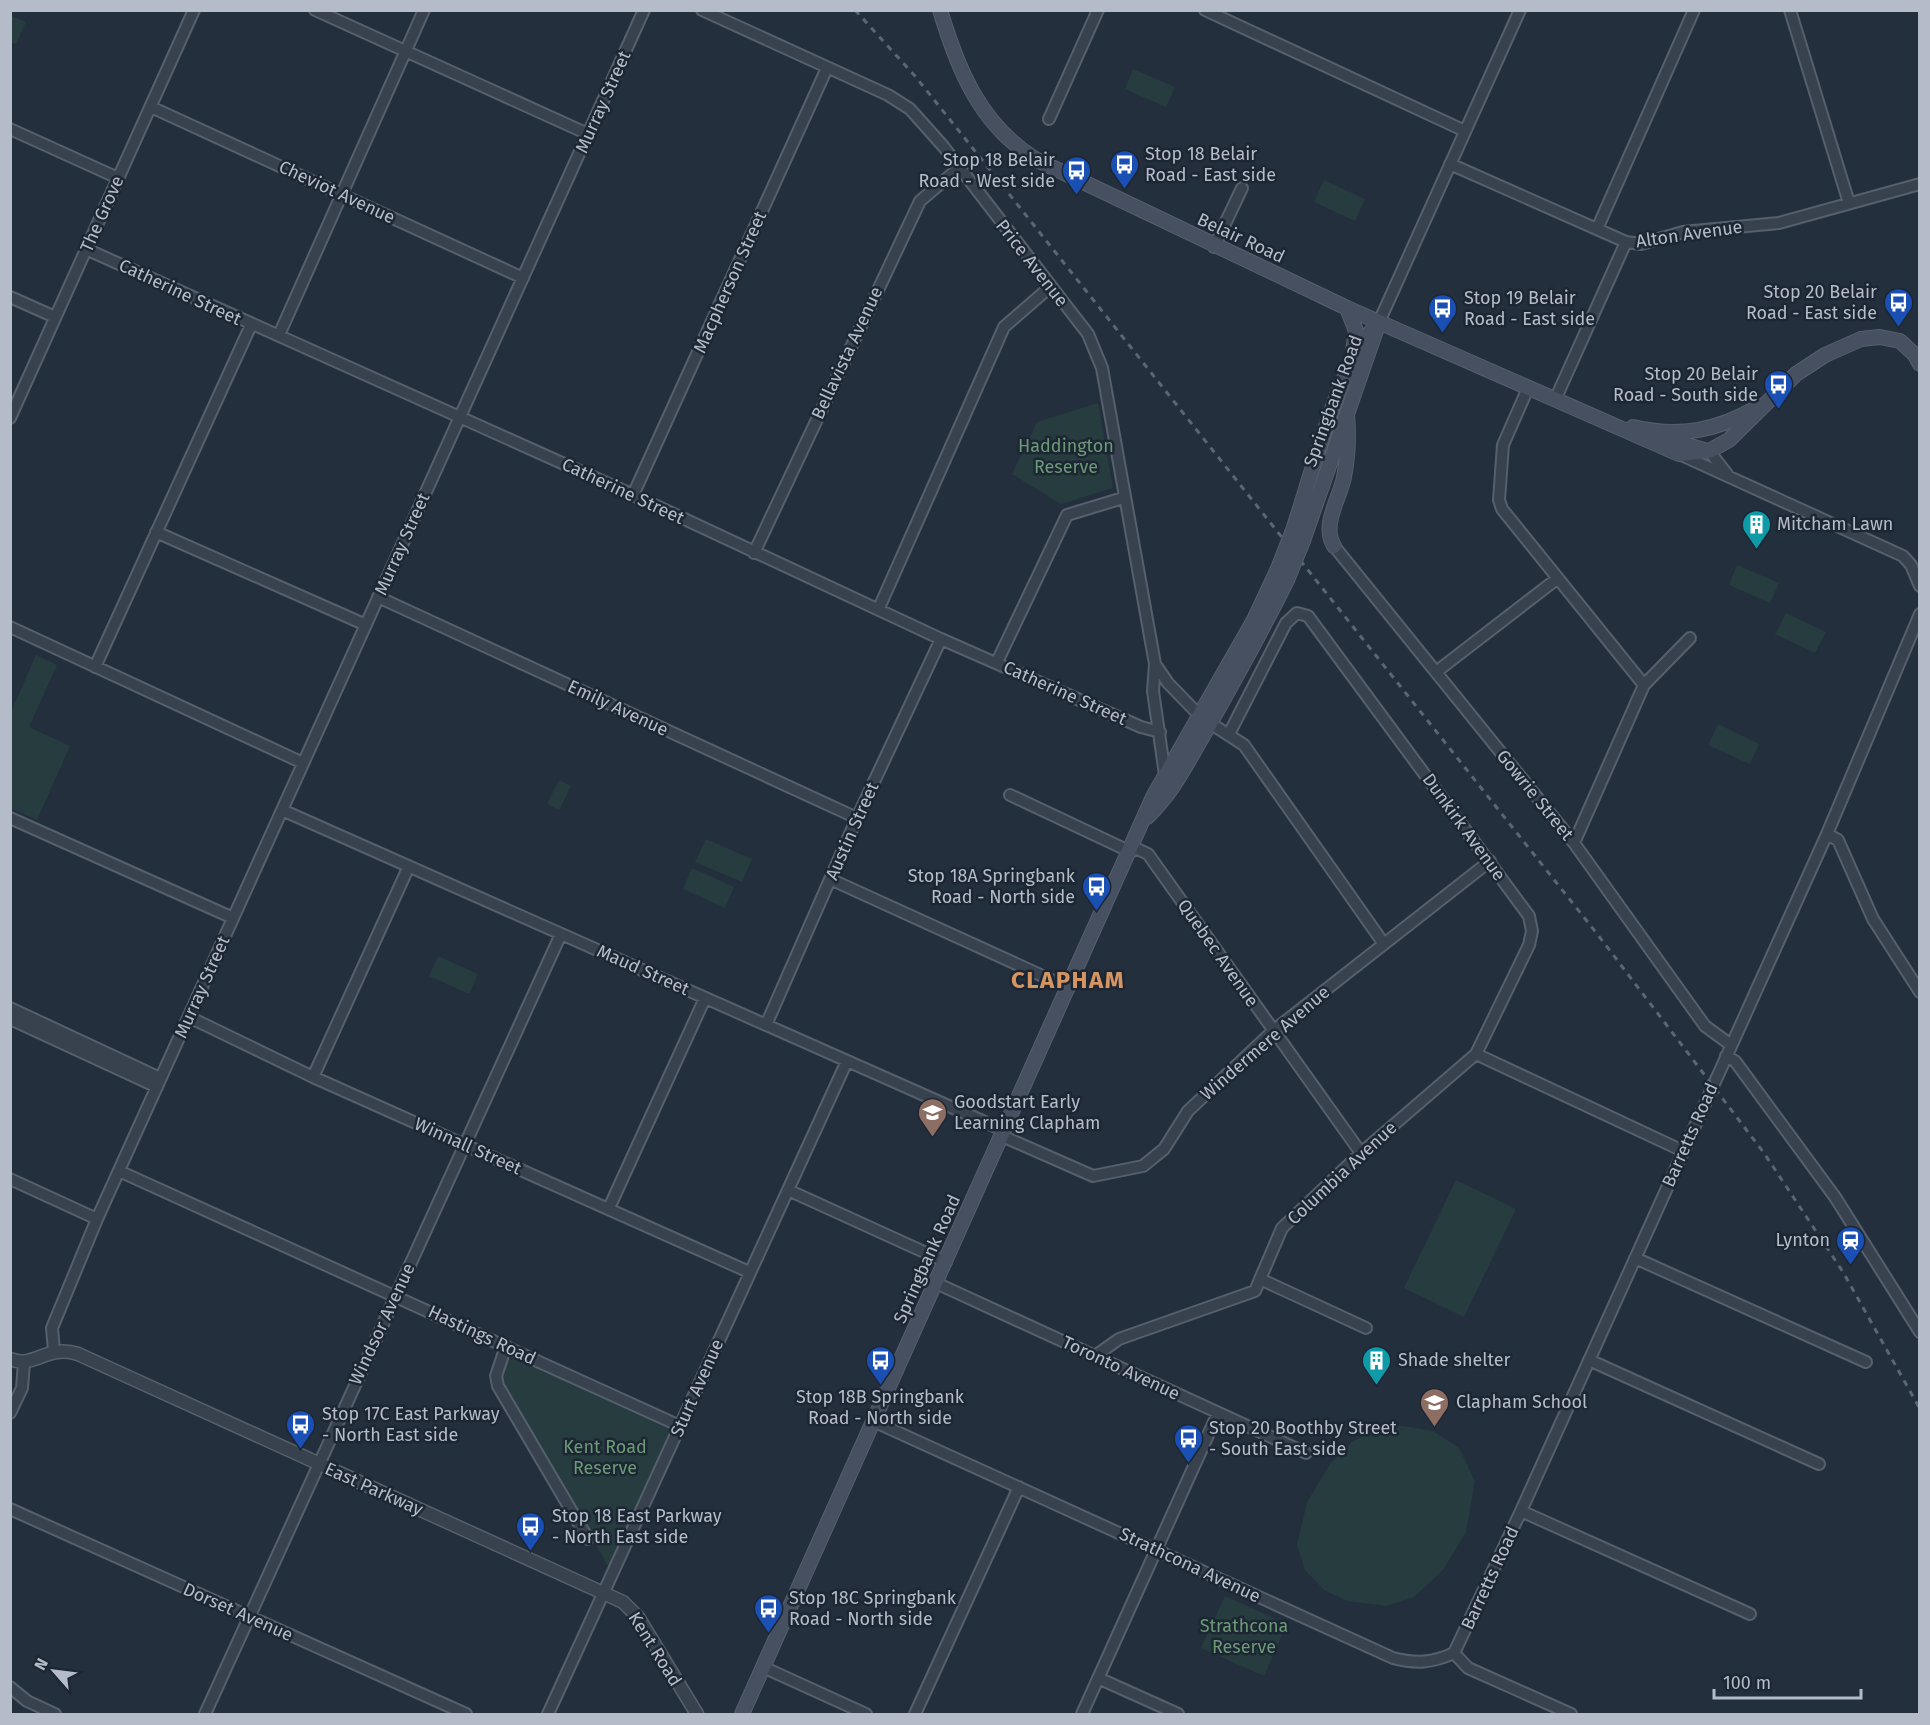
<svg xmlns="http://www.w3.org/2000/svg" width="1930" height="1725" font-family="'Fira Sans',sans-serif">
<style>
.green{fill:#263c3f}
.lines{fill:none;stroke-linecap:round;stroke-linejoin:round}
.minor-casing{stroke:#565f6c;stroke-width:14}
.tertiary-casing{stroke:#565f6c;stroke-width:15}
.secondary-casing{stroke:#565f6c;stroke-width:16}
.minor{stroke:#38414e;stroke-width:10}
.tertiary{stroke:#38414e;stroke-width:12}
.secondary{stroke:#465061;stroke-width:14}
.rail{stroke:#5a6575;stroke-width:3;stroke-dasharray:6 6;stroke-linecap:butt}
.secondary-bridge-casing{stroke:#565f6c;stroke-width:16;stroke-linecap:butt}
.secondary-bridge{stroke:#465061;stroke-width:14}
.labels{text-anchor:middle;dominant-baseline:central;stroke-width:5;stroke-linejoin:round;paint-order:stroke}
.street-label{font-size:18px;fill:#b4bcc9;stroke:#1d2633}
.poi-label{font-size:18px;fill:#b4bcc9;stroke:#1d2633;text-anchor:start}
.park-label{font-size:18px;fill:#6b9a76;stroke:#1d2633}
.district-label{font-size:24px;font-weight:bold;letter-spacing:1.5px;fill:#d59563;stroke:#1d2633}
</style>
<rect width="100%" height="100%" fill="#242f3e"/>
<path class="green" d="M11,16L26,22L16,44L11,42Z
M1133,69L1175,87L1166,107L1125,89Z
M1324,180L1365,199L1355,221L1314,202Z
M1098,403L1113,488L1061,504L1012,474L1037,422Z
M1737,565L1779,583L1770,603L1729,585Z
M1786,613L1826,632L1815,653L1775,634Z
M36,655L57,665L29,727L70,746L37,820L10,808L11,712Z
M1718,724L1759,744L1750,764L1708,745Z
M559,780L571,786L559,810L547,804Z
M706,839L752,859L742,882L695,862Z
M692,868L734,887L725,908L683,889Z
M438,956L478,974L469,994L429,976Z
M1456,1180L1516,1209L1464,1317L1404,1288Z
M514,1358L675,1431L611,1571L503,1386L500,1375L505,1363Z
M1390,1424L1433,1431L1459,1448L1475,1481L1466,1532L1443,1570L1414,1597L1386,1606L1347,1601L1324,1590L1305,1570L1297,1545L1307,1502L1330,1464L1353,1441Z
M1225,1596L1287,1624L1264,1676L1201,1648Z"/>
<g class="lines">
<defs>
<path id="minor" d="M315,10L588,134
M702,10L888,95L910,109L943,146L1088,334L1102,368L1155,664L1153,691L1165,775
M1205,10L1465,131
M1790,10L1849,203
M151,107L523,278
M1049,119L1098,10
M10,129L118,178
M1450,164L1626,242
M1597,229L1694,10
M1214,247L1242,188
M86,249L633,495L941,639L1141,727L1160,732
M10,297L55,317
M1379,322L1520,10
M279,335L424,10
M1528,388L1503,445L1499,500L1502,509L1644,685L1574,843
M1555,400L1626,242L1641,244L1683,232L1779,223L1920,184
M10,418L194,10
M1709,451L1727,474
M1679,454L1903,556L1911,565L1920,586
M633,495L827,68
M156,532L366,625
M1334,546L1574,843L1705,1026L1731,1045
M754,553L920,201L959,168
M378,597L857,818
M879,608L1004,327L1050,287
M10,627L303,763
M997,662L1067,515L1123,498
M1155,664L1168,683L1199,715
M95,667L251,325
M1436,672L1558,578
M1644,685L1690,638
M1210,723L1244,745L1384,944
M1010,795L1131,852
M282,810L1005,1131
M10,818L233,918
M1827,834L1838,840L1873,919L1920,992
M1133,847L1148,854L1361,1153
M830,879L1069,988
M10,1008L160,1078
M189,1017L313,1077L749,1272
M10,1019L157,1087
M766,1025L857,818L941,639
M1476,1054L1683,1151
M1726,1056L1735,1061L1835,1197L1920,1332
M313,1077L409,866
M1002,1136L1093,1176L1143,1166L1164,1149L1188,1111L1273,1031L1490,861
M119,1171L680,1426
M10,1179L97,1219
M788,1190L946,1262
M609,1208L705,998
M1635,1258L1866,1362
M1260,1279L1366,1328
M936,1283L1306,1453
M506,1346L496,1376L498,1386L588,1539
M54,1351L52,1328L97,1219L644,10
M1095,1356L1119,1339L1255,1291L1282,1228L1361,1153L1476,1054L1529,945L1532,931L1529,916L1308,616L1297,613L1286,623L1229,734
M1589,1360L1819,1464
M10,1413L22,1388L24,1363
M873,1421L1393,1658C1416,1664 1432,1663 1454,1653L1468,1668L1571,1714
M10,1509L466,1714
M1521,1511L1750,1614
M1454,1653L1521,1511L1827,834L1920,614
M763,1667L866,1714
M1098,1678L1178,1714
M10,1687L27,1701L55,1714
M205,1714L561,934
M548,1714L847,1061
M915,1714L1019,1487
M1082,1714L1218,1413"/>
<path id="tertiary" d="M10,1359C34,1369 47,1344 78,1354L623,1602L638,1617L697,1714"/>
<path id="secondary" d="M940,10C958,70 980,124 1035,159L1347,308L1679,454L1709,451L1729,440L1796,374L1825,355L1861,339L1880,337L1900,341L1915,355L1920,364
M1347,308L1356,331L1353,351
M1633,427C1679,438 1717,431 1758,407
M1663,438L1707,451
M1292,533C1311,479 1338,363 1377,325
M1303,541L1379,322
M1334,546C1321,525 1340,498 1344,477C1348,456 1349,436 1347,415
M1147,817C1172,794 1187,763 1204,734C1233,683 1261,633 1287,580
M742,1714L1153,797L1254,620L1277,571"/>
</defs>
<use href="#minor" class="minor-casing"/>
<use href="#tertiary" class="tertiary-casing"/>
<use href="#secondary" class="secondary-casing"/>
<use href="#minor" class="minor"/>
<use href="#tertiary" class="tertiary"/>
<use href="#secondary" class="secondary"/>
<path class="rail" d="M855,10L915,76L959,131L1598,935L1764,1153L1843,1272L1920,1409"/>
<defs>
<path id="secondary-bridge" d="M1277,571L1292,533
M1287,580L1303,541"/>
</defs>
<use href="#secondary-bridge" class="secondary-bridge-casing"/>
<use href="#secondary-bridge" class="secondary-bridge"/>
</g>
<defs>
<symbol id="bus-pin" viewBox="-11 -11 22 30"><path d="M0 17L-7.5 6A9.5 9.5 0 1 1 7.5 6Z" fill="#1a4fb4" stroke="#1d2633"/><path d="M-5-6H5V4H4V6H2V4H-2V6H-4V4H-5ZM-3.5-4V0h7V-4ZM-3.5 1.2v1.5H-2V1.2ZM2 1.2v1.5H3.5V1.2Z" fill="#fff"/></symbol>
<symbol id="building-pin" viewBox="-11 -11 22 30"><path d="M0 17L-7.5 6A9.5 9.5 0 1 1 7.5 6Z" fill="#0f9aa8" stroke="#1d2633"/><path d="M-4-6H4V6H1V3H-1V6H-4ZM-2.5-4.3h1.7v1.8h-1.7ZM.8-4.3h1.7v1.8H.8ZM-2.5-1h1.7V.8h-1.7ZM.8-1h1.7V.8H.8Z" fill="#fff"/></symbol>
<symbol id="school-pin" viewBox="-11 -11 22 30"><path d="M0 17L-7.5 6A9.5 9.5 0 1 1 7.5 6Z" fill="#8d6e63" stroke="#1d2633"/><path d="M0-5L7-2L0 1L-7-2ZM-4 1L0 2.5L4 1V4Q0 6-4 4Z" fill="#fff"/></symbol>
<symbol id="station-pin" viewBox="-11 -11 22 30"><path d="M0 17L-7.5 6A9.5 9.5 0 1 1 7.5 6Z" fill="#1a4fb4" stroke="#1d2633"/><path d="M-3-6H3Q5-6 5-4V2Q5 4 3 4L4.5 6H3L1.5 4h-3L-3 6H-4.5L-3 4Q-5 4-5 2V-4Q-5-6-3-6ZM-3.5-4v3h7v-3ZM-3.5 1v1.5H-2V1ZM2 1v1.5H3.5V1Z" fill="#fff"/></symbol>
</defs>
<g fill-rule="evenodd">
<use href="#bus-pin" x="1108" y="148" width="33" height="45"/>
<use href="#bus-pin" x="1060" y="154" width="33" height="45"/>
<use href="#bus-pin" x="1882" y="286" width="33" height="45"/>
<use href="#bus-pin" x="1426" y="292" width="33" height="45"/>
<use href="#bus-pin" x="1762" y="368" width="33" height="45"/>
<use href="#building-pin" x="1740" y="508" width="33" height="45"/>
<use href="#bus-pin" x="1080" y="870" width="33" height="45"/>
<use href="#school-pin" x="916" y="1096" width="33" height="45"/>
<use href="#station-pin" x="1834" y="1224" width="33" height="45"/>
<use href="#bus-pin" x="864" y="1344" width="33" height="45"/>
<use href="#building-pin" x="1360" y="1344" width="33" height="45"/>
<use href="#school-pin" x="1418" y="1386" width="33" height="45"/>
<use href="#bus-pin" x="284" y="1408" width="33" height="45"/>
<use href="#bus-pin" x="1172" y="1422" width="33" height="45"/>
<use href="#bus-pin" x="514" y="1510" width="33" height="45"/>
<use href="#bus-pin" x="752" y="1592" width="33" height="45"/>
</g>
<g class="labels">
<g class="street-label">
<text transform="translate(603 102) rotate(-66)">Murray Street</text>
<text transform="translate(337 192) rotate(25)">Cheviot Avenue</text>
<text transform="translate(102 214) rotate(-66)">The Grove</text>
<text transform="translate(1689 234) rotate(-8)">Alton Avenue</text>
<text transform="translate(1241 238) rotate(25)">Belair Road</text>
<text transform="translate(1032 263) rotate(52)">Price Avenue</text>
<text transform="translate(730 282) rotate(-66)">Macpherson Street</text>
<text transform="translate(180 292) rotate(25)">Catherine Street</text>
<text transform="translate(847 353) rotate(-65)">Bellavista Avenue</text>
<text transform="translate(1333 401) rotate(-70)">Springbank Road</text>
<text transform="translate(623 491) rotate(25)">Catherine Street</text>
<text transform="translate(402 544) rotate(-66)">Murray Street</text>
<text transform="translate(1065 693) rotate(24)">Catherine Street</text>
<text transform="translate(618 708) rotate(25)">Emily Avenue</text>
<text transform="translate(1535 795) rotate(51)">Gowrie Street</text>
<text transform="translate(1464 827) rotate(54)">Dunkirk Avenue</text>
<text transform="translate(852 831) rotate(-66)">Austin Street</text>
<text transform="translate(1218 953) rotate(55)">Quebec Avenue</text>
<text transform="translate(643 970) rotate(24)">Maud Street</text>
<text transform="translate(202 987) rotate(-66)">Murray Street</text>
<text transform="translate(1265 1043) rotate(-41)">Windermere Avenue</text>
<text transform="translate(1690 1135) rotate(-66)">Barretts Road</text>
<text transform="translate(468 1146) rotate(24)">Winnall Street</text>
<text transform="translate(1342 1173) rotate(-43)">Columbia Avenue</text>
<text transform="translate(927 1259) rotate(-66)">Springbank Road</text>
<text transform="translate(382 1324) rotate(-65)">Windsor Avenue</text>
<text transform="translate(482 1335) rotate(25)">Hastings Road</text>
<text transform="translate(1121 1368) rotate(25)">Toronto Avenue</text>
<text transform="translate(697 1388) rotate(-66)">Sturt Avenue</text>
<text transform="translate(374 1489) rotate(24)">East Parkway</text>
<text transform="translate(1190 1565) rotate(25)">Strathcona Avenue</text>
<text transform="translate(1490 1578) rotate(-65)">Barretts Road</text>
<text transform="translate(238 1612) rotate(24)">Dorset Avenue</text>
<text transform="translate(655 1649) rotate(58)">Kent Road</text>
</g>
<g class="poi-label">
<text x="1145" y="154">Stop 18 Belair<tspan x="1145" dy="21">Road - East side</tspan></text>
<text x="1055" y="160" text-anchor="end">Stop 18 Belair<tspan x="1055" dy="21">Road - West side</tspan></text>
<text x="1877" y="292" text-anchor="end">Stop 20 Belair<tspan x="1877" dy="21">Road - East side</tspan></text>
<text x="1464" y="298">Stop 19 Belair<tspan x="1464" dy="21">Road - East side</tspan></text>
<text x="1758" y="374" text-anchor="end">Stop 20 Belair<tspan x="1758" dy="21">Road - South side</tspan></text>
<text x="1777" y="524">Mitcham Lawn</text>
<text x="1075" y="876" text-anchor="end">Stop 18A Springbank<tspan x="1075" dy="21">Road - North side</tspan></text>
<text x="954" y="1102">Goodstart Early<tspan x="954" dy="21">Learning Clapham</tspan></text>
<text x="1830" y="1240" text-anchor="end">Lynton</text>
<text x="1398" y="1360">Shade shelter</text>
<text x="880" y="1397" text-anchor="middle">Stop 18B Springbank<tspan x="880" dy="21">Road - North side</tspan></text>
<text x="1456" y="1402">Clapham School</text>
<text x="322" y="1414">Stop 17C East Parkway<tspan x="322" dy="21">- North East side</tspan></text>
<text x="1209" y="1428">Stop 20 Boothby Street<tspan x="1209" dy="21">- South East side</tspan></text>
<text x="552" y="1516">Stop 18 East Parkway<tspan x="552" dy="21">- North East side</tspan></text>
<text x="789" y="1598">Stop 18C Springbank<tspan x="789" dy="21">Road - North side</tspan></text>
</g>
<g class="park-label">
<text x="1066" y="446">Haddington<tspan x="1066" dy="21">Reserve</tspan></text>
<text x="605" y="1447">Kent Road<tspan x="605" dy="21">Reserve</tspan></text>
<text x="1244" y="1626">Strathcona<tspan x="1244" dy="21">Reserve</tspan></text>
</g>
<g class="district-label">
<text x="1068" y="980">CLAPHAM</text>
</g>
</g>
<rect width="1930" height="1725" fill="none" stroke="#b4bcc9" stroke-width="24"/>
<g transform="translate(54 1671) rotate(298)" stroke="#1d2633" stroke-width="4.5" paint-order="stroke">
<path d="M0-4.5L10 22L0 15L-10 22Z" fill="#b4bcc9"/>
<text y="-9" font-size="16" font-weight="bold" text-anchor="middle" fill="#b4bcc9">N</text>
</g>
<path d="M1714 1689v9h147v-9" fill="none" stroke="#b4bcc9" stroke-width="3"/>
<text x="1723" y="1689" font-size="18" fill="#b4bcc9" stroke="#1d2633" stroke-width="4.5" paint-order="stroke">100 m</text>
</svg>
